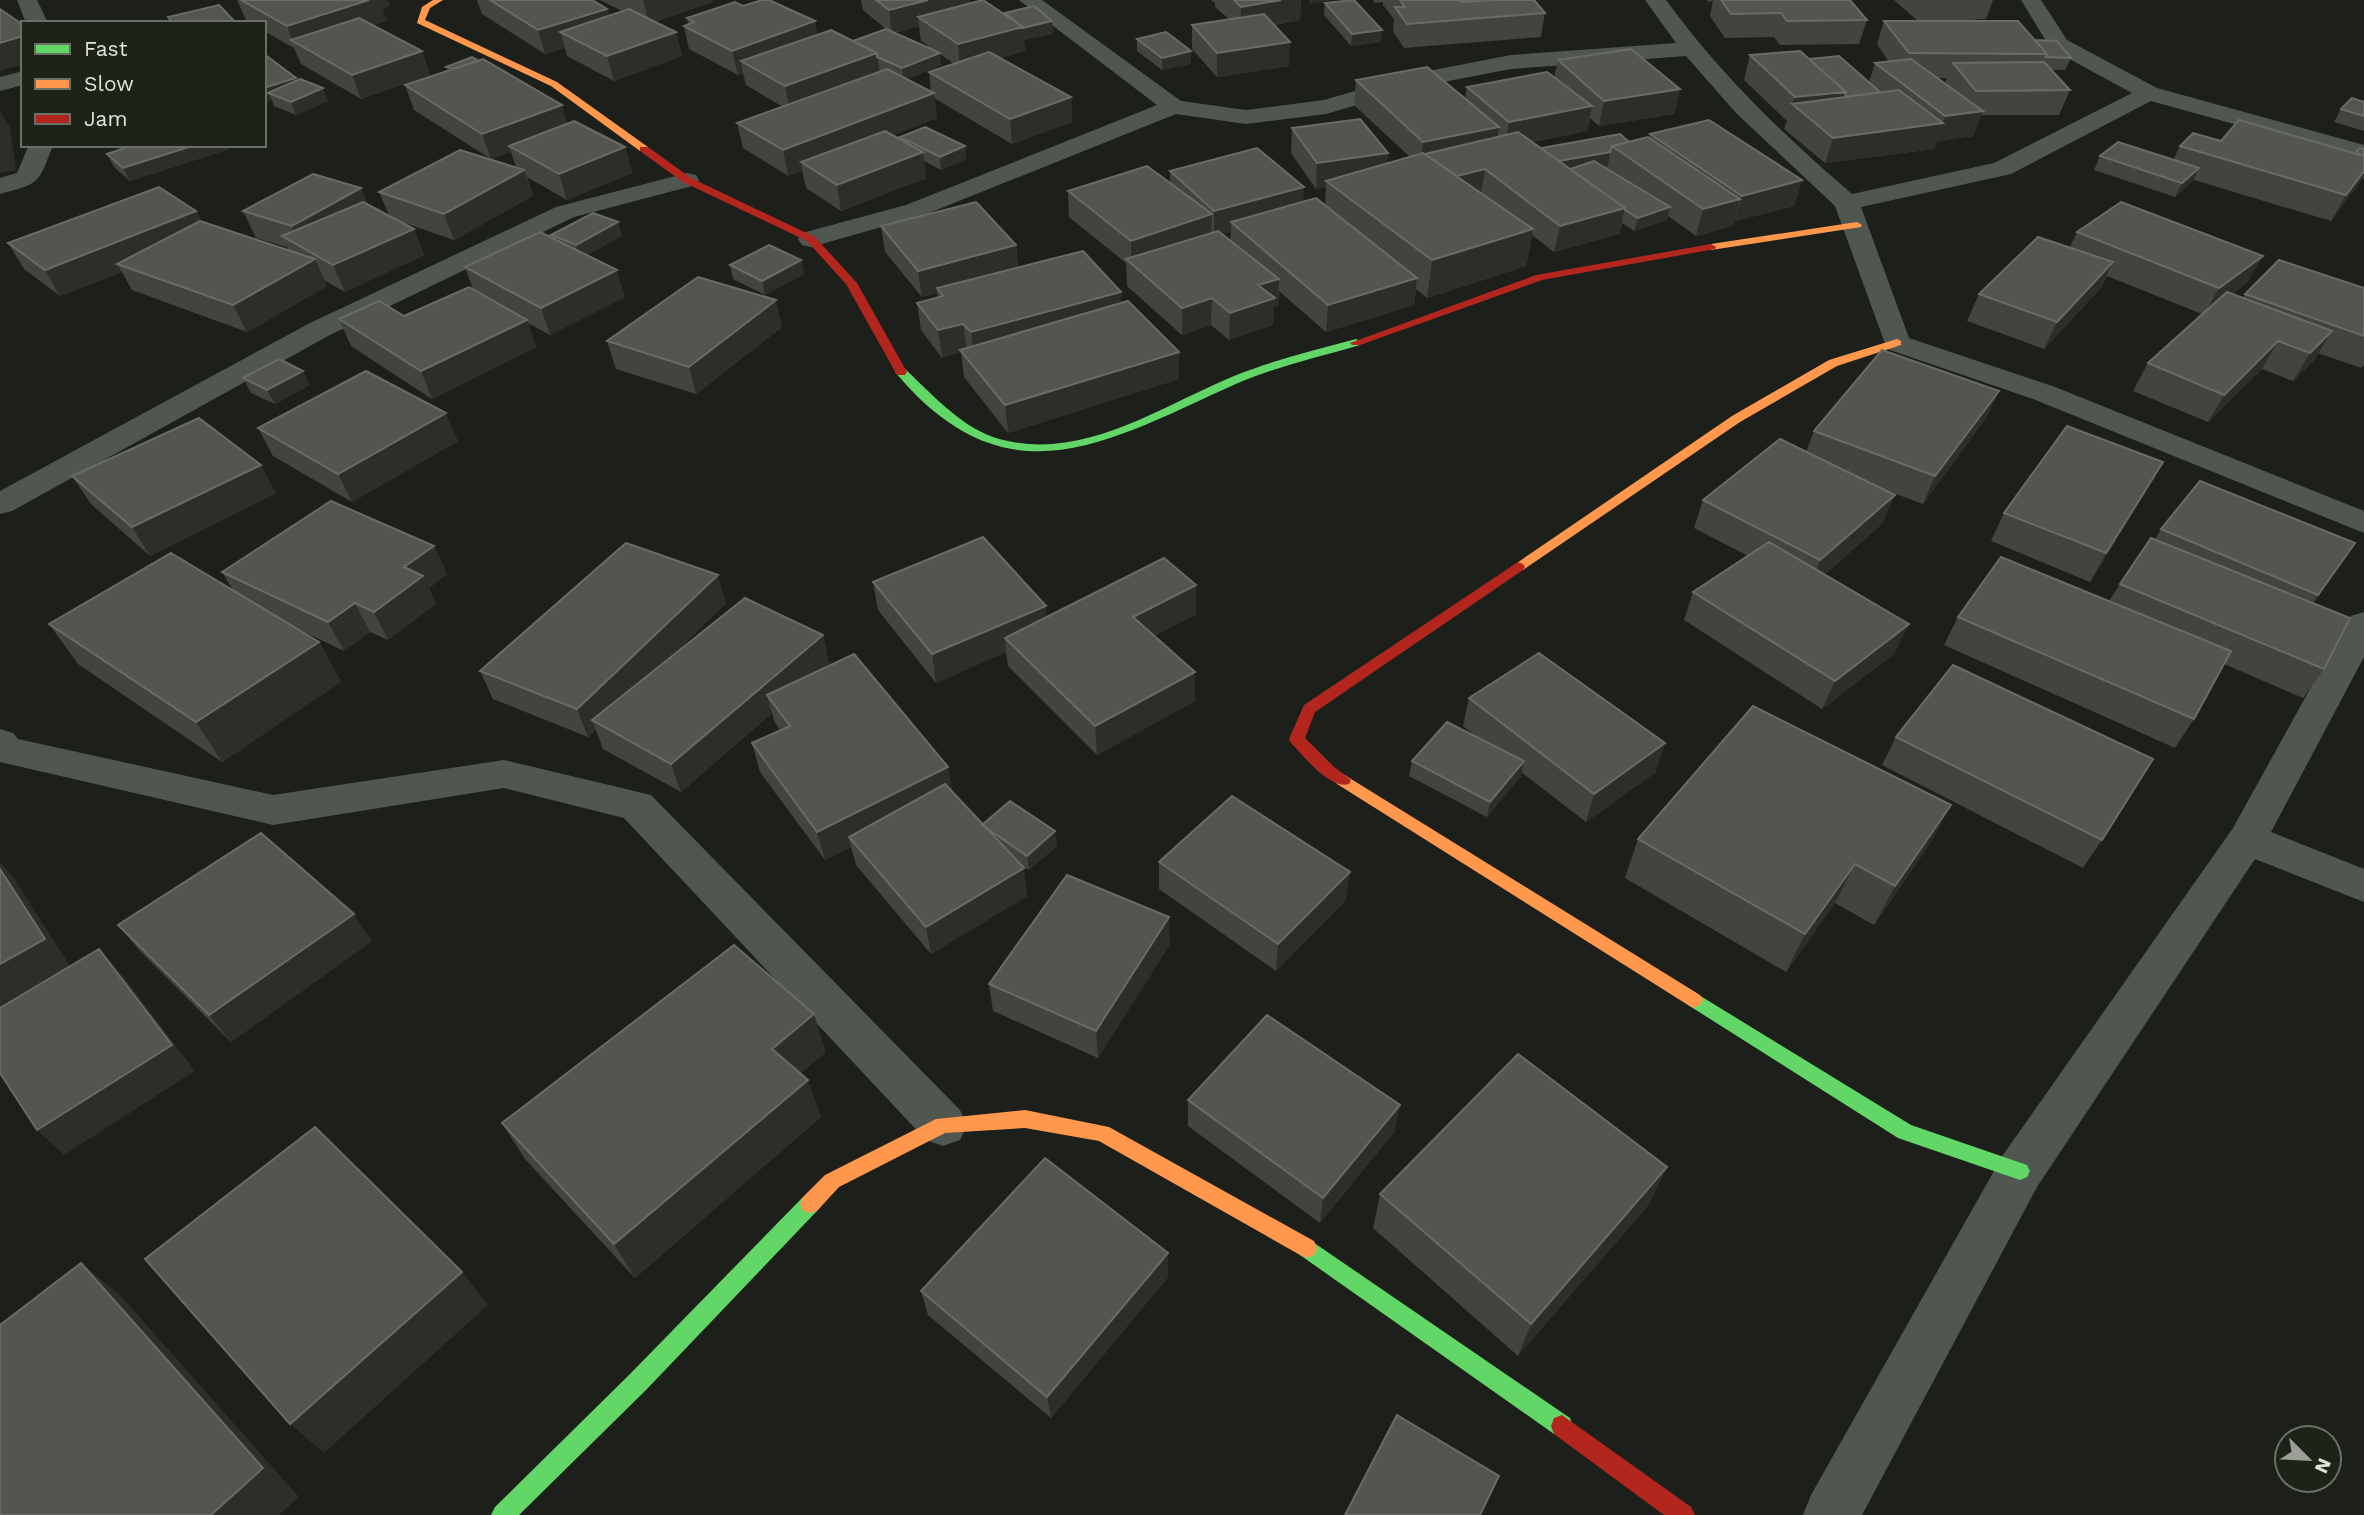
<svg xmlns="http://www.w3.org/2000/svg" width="2364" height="1515" font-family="'Work Sans',sans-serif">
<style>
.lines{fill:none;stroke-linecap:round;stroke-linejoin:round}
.street{fill:#505751;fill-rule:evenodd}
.fast{fill:#63d668;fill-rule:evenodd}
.slow{fill:#ff974d;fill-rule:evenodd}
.jam{fill:#b3261e;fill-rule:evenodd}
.wall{fill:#43443f;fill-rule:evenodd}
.shaded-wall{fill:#2d2e29}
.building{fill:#545550;stroke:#696b66;stroke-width:2}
</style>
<rect width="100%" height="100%" fill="#1d201a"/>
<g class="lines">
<path class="street" d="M17,0H37L48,23H26Z
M1019,0H1042L1181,101L1246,110L1324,100L1418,73L1511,55L1676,43L1645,0H1666C1719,73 1783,135 1852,194L1994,163L2132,93L2051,49L2021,0H2041L2067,40L2157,88L2364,145V160L2151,101L2011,174L1861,207L1909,338L2055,387L2364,511V533L2033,399L1887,349L1835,206L1736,113L1686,56L1511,69L1422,86L1326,114L1246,124L1176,114L924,215L811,247L802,245L798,239L802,233L906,205L1157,105Z
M23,71V85L0,91V77Z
M29,145H53C38,184 41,183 0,194V178L17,173Z
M687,173L696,175L699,180L696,185L574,217L328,336L12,511L0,514V491L308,324L556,207Z
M2364,612V657L2271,832L2364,869V902L2255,859L2037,1187L1862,1515H1803L1811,1495L2003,1155L2233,828L2346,624L2351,616Z
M0,729L13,733L18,739L273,795L504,760L651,795L960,1110L967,1125L960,1140L943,1146L926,1140L624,818L504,788L273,825L0,762Z"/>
<path class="fast" d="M1356,339L1360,341V345C1319,357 1278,366 1238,383C1108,441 1008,507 895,372L897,369H905C931,393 959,425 993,437C1078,465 1159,407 1234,376C1274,360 1315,350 1356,339Z
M1694,992L1911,1125L2027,1165L2030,1171L2027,1177L2020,1180L1898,1138L1688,1005L1685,1000L1688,995Z
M810,1195L817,1197L820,1204L817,1211L646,1390L519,1515H491L495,1507L630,1374L803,1197Z
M1307,1238L1570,1418L1573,1426L1570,1434L1562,1437L1554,1434L1300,1255L1297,1248L1300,1241Z"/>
<path class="slow" d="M433,0H443L430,8L425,20L557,82L648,147V151H640L551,86L417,23L422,7Z
M1857,222L1862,225L1861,227L1711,250L1706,247L1711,244Z
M1897,339L1901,341V345L1837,366L1740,422L1523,570H1513L1511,567L1732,416L1829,360Z
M1343,774L1700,995L1703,1000L1700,1005L1694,1008L1688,1005L1337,784L1335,780L1337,776Z
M1025,1110L1109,1127L1314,1241L1317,1248L1314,1255L1307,1258L1300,1255L1099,1141L1025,1128L945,1133L839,1187L817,1211L810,1213L803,1211L800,1204L803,1197L825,1175L936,1119Z"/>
<path class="jam" d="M640,147H648L691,178L815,237L857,283L907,372L905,375H897L846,284L807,241L683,182L640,151Z
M1711,244L1716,247L1715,249L1542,280L1360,345H1352L1350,343L1536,275Z
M1518,562L1523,564L1525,567L1523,570L1315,712L1305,738L1333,766L1351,780L1349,784C1330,790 1304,756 1291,743L1289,739L1304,705Z
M1562,1415L1691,1507L1695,1515H1664L1554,1434L1551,1426L1554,1418Z"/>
</g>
<path class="wall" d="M237,0H387L390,6L382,9L387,21L373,25L422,51L430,75L361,99L301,64L294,48L264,31V23H250L246,20Z
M477,0H592L607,9L609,16L622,11L600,0H711L712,2L655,22L676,32L682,56L614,81L567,56L565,48L545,54L482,14Z
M861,0H971V3L1005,15V13L1052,21L1053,34L1024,40L1025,51L999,58L1071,97L1072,122L1012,144L934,98L937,118L893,135L900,139V137L965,146L966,159L941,170L924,161L926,178L841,211L806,188L802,170L788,176L743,148L737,123L783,107L746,85L743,73L738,75L689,49L684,26L688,24L687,18L743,6L815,21L817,35L853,41L887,30L863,10ZM919,26L921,41L935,51L894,33ZM940,54L954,64L929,72L931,92L907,79L941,65Z
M1211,0H1301L1300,20L1274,25L1289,66L1217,77L1192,49V25L1229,19L1215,7V3Z
M1373,0H1534L1545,13L1541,37L1404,48L1393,31L1394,19L1383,5V2L1375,3Z
M1707,0H1850L1867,20L1859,44L1780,45L1774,37L1725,38L1710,16L1713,1L1708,2Z
M1894,0H1993L1986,19L1949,21L2035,40L2071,58L2065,70H2051L2070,90L2059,115H1981L1973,136L1937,141L1934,149L1825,163L1784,129L1787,121L1744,80L1750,55L1809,59L1869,82L1875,63L1889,62L1877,44L1884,21H1918ZM1936,78H1947L1945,84Z
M1325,3L1381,42L1351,46L1324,15Z
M1137,39L1191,64L1162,70L1137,51Z
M264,54L297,81L328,101L296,115L274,106L272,100L264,103Z
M1558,60L1680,89L1674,114L1599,126L1590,118L1587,131L1532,142L1541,148L1629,142L1649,138L1650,134L1802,180L1794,206L1734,221L1733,226L1696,236L1668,216L1667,220L1634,231L1622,223L1619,234L1554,252L1532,235L1526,266L1427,298L1416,289L1414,305L1326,332L1279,291L1278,306L1274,307L1273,325L1229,340L1211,325L1182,335L1127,286L1126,263L1069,217L1068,191L1170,183V171L1304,201L1325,205L1326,187L1316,189L1291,153L1292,128L1388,153L1387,164L1410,157L1354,105L1356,80L1465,99L1467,87L1554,78ZM1231,232L1230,241L1223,234Z
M446,67L567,123L625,147L632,173L567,200L527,177L533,196L454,240L402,222L414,229L424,255L345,292L324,280L327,286L247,332L132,290L122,272L60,296L24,269L8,243L196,211L201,221L289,250L287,247L256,238L243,211L361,188L368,205L389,215L379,192L516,167L511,152L491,159L414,110L405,85L448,71Z
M2364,100V131L2334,122L2341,109L2363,101Z
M2221,141L2356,153L2364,149V179H2362L2331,221L2194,180L2175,197L2094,170L2100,156L2173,160L2180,146Z
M116,145H227L229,149L130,181L114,167L107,154L121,149Z
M881,226L1016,245L1018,267L1121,303L1179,379L1008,433L964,377L961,352L942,358L921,330L917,303L938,297L937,293L922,297L885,252Z
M2077,232L2248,282L2232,294L2243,298L2245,294L2364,288V365L2361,368L2318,353L2315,359L2293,381L2262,369L2208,422L2133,391L2148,363L2202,314L2107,276L2100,289L2044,349L1967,321L1979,294L2070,247Z
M551,235L622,236L587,255L625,297L550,335L528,323L536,347L432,399L351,346L339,319L404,316L473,289L465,267L552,238Z
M801,260L804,274L765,295L733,279L730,265Z
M782,327L696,394L616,369L607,341Z
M243,378L310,385L275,404L251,393Z
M1999,391L1986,418L1923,504L1885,490L1883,523L1824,575L1895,653L1822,709L1684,620L1693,592L1748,556L1694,528L1703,500L1806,452L1814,431Z
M258,428L458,441L352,502L273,456Z
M72,476L276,493L150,556L91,504Z
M2147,490L2090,582L1991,541L2004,513Z
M2161,529L2355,543L2313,603L2324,669L2303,698L2224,664L2194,719L2175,748L1944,645L1958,617L2109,601L2120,584L2155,540Z
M434,546L447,574L429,588L436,604L388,640L370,632L344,651L290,625L319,642L341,682L222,762L78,664L49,624L233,590L222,572Z
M873,582L1047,617L1196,614L1154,636L1195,701L1097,755L1008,666L1006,652L936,683L878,610Z
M726,603L671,657L823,635L829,664L823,669L948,767L952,792L983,824L1057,846L1029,870L1019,864L1027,896L931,954L856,865L851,847L825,860L760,772L752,743L780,730L775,723L772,713L681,792L603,749L596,730L588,737L493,699L480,671Z
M1469,698L1656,772L1586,822L1521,772V776L1487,817L1409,776L1412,761L1478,738L1463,726Z
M1896,737L2102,840L2083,868L1882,765Z
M1951,805L1929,845L1874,925L1835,903L1786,972L1625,878L1638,839Z
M1159,862L1346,900L1276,971L1159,889Z
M118,925L372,941L231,1042L141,952Z
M1170,944L1098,1058L993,1011L989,984Z
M826,1052L800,1073L821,1117L635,1278L525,1159L502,1123Z
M1188,1100L1395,1131L1320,1223L1188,1126Z
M1380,1194L1650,1203L1518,1356L1373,1228Z
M1168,1277L1051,1418L928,1315L921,1291Z"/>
<path class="shaded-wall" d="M366,0H387L390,6L382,9L387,21L304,47L293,42L287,26Z
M645,0H711L712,2L649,24L643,1Z
M928,0H971L972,13L918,17L919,26L892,33L889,10Z
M1281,0H1301L1300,20L1240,30L1241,7Z
M1309,0H1331L1309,4Z
M607,9L613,33L560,32L565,48L545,54L538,30Z
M815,21L819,45L741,61L743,73L738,75L732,51Z
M1052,21L1053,34L1024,40L1025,51L960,68L958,44L1023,27Z
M1382,30L1381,42L1351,46L1352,34Z
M676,32L682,56L614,81L607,56Z
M23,36V64L0,71V43Z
M1290,42L1289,66L1217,77V53Z
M422,51L430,75L361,99L352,75Z
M1191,51V64L1162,70V58Z
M877,53L880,78L790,111L785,86Z
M940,53L941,65L904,81L902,68Z
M296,78L302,91L268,93L272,100L264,103V88Z
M323,88L328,101L296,115L291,102Z
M1680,89L1674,114L1599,126L1604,101Z
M1846,92L1838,117L1792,104L1795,97Z
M934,93L937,118L809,167L801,162L802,170L788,176L783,150Z
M1071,97L1072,122L1012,144L1010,119Z
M562,105L569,130L509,146L511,152L491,159L482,134Z
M1592,106L1587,131L1505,147L1509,122Z
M0,110L10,128L16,170L0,173Z
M1983,111L1973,136L1937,141L1934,149L1825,163L1833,138L1942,124L1945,116Z
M1499,127L1495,152L1420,167L1423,142Z
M195,145H227L229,149L130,181L123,168Z
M965,146L966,159L941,170L940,157Z
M625,147L632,173L567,200L559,174Z
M923,152L926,178L841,211L837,185Z
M1610,152L1608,166L1566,173L1548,163Z
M1388,153L1385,179L1326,181V187L1316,189L1317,163Z
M2199,168L2193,181L2175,197L2182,183Z
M1485,169L1481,195L1453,177Z
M524,170L533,196L454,240L444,214Z
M2364,171V175L2359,184L2331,221L2346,195Z
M1802,180L1794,206L1734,222L1742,196Z
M1304,187L1303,213L1231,222V232L1214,237V211Z
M361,188L372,214L302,248L292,226Z
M1740,199L1733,226L1696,236L1703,209Z
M1670,207L1667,220L1634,231L1638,218Z
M1625,208L1619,234L1554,252L1560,226Z
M196,211L209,238L117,264L122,272L60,296L45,270Z
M1212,214L1211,240L1131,264V241Z
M618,222L622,236L580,259L576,245Z
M414,229L424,255L345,292L333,265Z
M1533,229L1526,266L1427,298L1432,260Z
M1016,245L1018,271L937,288V293L922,297L918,271Z
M2263,256L2248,282L2204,315L2219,288Z
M315,259L327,286L247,332L233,305Z
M801,260L804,274L765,295L762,281Z
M2113,262L2100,289L2044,349L2057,322Z
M617,270L625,297L550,335L541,308Z
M1417,278L1414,305L1326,332L1328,305Z
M1279,279L1278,306L1274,307L1273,325L1229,340L1230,313L1258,285Z
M1121,292L1122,319L974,359L971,332Z
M1212,298L1211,325L1182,335V308Z
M776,300L782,327L696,394L689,367Z
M527,320L536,347L432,399L421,371Z
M963,324L967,351L960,350L961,352L942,358L938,330Z
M2332,331L2315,359L2293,381L2310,353Z
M2278,341L2262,369L2208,422L2224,395Z
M1179,352V379L1008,433L1005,405Z
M303,371L310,385L275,404L267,390Z
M1999,391L1986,418L1923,504L1935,476Z
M446,413L458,441L352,502L338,474Z
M2163,462L2147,490L2090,582L2106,553Z
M261,465L276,493L150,556L132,527Z
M1895,495L1883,523L1809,588L1820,560Z
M434,546L447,574L429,588L436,604L388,640L374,612L404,567Z
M718,575L726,603L601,725L592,720L596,730L588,737L577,709Z
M1196,585V614L1134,646L1133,617Z
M355,603L370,632L344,651L328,622Z
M1046,606L1048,634L1005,638L1006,652L936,683L932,654Z
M1909,624L1895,653L1822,709L1835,681Z
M823,635L829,664L777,708L767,695L772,713L681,792L671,764Z
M319,642L341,682L222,762L196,722Z
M1195,672V701L1097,755L1095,726Z
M1665,743L1656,772L1586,822L1594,794Z
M1524,761L1521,776L1487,817L1490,802Z
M948,767L953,795L849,837L851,847L825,860L817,832Z
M1951,805L1929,845L1874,925L1895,886Z
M1055,831L1057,846L1029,870L1027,856Z
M0,862L11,874L70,966L0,1006Z
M1855,864L1835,903L1786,972L1805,934Z
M1024,868L1027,896L931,954L926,927Z
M1350,872L1346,900L1276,971L1278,944Z
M354,914L372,941L231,1042L209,1015Z
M1169,917L1170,944L1098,1058L1096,1031Z
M99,949L123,976L195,1071L64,1155L37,1130Z
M814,1014L826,1052L786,1086L772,1049Z
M808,1080L821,1117L635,1278L614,1244Z
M1400,1105L1395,1131L1320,1223L1323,1198Z
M1667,1167L1650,1203L1518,1356L1531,1324Z
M1168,1253V1277L1051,1418L1047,1397Z
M81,1263L121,1296L299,1497L279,1515H211Z
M462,1272L488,1305L324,1453L290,1424Z"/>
<path class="building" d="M241,0H369L287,26Z
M490,0H592L607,9L538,30Z
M762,0H769L815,21L732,51L684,26L694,22L687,18L735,2L743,6Z
M876,0H928L889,10Z
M983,0L1023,27L958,44L918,17Z
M1234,0H1281L1241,7Z
M1354,0L1382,30L1352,34L1325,3Z
M1400,0H1473L1460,1L1461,2L1494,0H1534L1545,13L1407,24L1395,7H1405Z
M1721,0H1850L1867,20L1787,21L1781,13L1731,14Z
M219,5L236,23H173L168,17Z
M1034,6L1052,21L1023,28L1005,13Z
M0,9L23,25V36L0,43Z
M629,9L676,32L607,56L560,32Z
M1264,14L1290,42L1217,53L1192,25Z
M359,18L422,51L352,75L291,40Z
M1884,21H2018L2047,54L1909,53Z
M886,29L940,53L902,68L877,57V53L853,41Z
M831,30L877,53L785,86L741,61Z
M1166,32L1191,51L1162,58L1137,39Z
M2035,40L2057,41L2071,58L2046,57L2047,54Z
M1631,49L1680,89L1604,101L1558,60Z
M1800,51L1846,92L1795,97L1750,55Z
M989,52L1071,97L1010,119L929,72Z
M264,54L296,78L264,88Z
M1839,56L1880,92L1845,97L1846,92L1809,59Z
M472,57L479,61L452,69L446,67Z
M483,59L562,105L482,134L405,85Z
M1911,59L1983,111L1945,116L1875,63Z
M2044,62L2070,90L1976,91L1953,63Z
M1427,67L1499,127L1423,142L1356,80Z
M887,69L934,93L783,150L737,123Z
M1547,72L1592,106L1509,122L1467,87Z
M300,79L323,88L291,102L268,93Z
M1899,90L1943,123L1833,138L1792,104Z
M2352,98L2364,102V116L2341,109Z
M1360,119L1388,153L1317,163L1292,128Z
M1709,120L1802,180L1742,196L1650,134Z
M2239,120L2364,156V171L2346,195L2180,146L2193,133L2221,141Z
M574,121L625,147L559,174L509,146Z
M925,127L965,146L940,157L900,137Z
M885,131L923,152L837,185L801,162Z
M1518,132L1625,208L1560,226L1485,169L1457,176L1425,154Z
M1620,134L1629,142L1612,146L1610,152L1559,161L1541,148Z
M1648,137L1740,199L1703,209L1612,146Z
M2118,142L2199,168L2182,183L2100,156Z
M134,145H195L123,168L107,154Z
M1257,148L1304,187L1214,211L1170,171Z
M2359,148L2364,149V156L2356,153Z
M460,150L524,170L444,214L379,192Z
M1423,153L1533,229L1432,260L1326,181Z
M1594,161L1670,207L1638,218L1625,210V208L1570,169Z
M1147,166L1212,214L1131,241L1068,191Z
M313,174L361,188L292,226L243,211Z
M159,187L196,211L45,270L8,243Z
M1316,198L1417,278L1328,305L1231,222Z
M363,202L414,229L333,265L282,236Z
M976,202L1016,245L918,271L881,226Z
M2121,202L2263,256L2219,288L2077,232Z
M593,213L618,222L576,245L551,235Z
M200,221L315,259L233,305L117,264Z
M1218,231L1279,279L1258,285L1275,298L1230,313L1212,298L1182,308L1126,259Z
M540,232L617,270L541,308L465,267Z
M2038,237L2113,262L2057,322L1979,294Z
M769,245L801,260L762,281L730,265Z
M1083,251L1121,292L971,332L963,324L938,330L917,303L943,296L937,288Z
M2279,260L2364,288V336L2245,294Z
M698,277L776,300L689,367L607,341Z
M469,287L527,320L421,371L339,319L379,301L404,316Z
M2227,292L2332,331L2310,353L2278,341L2224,395L2148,363Z
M1128,301L1179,352L1005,405L960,350Z
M1882,350L1999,391L1935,476L1814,431Z
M279,359L303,371L267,390L243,378Z
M366,371L446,413L338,474L258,428Z
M199,418L261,465L132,527L72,476Z
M2067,426L2163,462L2106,553L2004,513Z
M1780,439L1895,495L1820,560L1703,500Z
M2200,481L2355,543L2318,595L2161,529Z
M331,501L434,546L404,567L423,576L374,612L355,603L328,622L222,572Z
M983,537L1046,606L932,654L873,582Z
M2151,538L2350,618L2324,669L2120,584Z
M1769,542L1909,624L1835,681L1693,592Z
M626,543L718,575L577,709L480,671Z
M171,553L319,642L196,722L49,624Z
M2001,557L2231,651L2194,719L1958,617Z
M1164,558L1196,585L1133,617L1195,672L1095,726L1005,638Z
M745,598L823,635L671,764L592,720Z
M1539,653L1665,743L1594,794L1469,698Z
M854,654L948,767L817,832L752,743L790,726L767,695Z
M1953,665L2153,759L2102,840L1896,737Z
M1753,706L1951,805L1895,886L1855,864L1805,934L1638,839Z
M1447,722L1524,761L1490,802L1412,761Z
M945,784L1024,868L926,927L849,837Z
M1232,796L1350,872L1278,944L1159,862Z
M1010,801L1055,831L1027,856L982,825Z
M261,833L354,914L209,1015L118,925Z
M0,869L45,939L0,964Z
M1067,875L1169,917L1096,1031L989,984Z
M734,945L814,1014L772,1049L808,1080L614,1244L502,1123Z
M99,949L172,1045L37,1130L0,1073V1008Z
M1267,1015L1400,1105L1323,1198L1188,1100Z
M1518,1054L1667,1167L1531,1324L1380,1194Z
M315,1127L462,1272L290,1424L145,1259Z
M1045,1158L1168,1253L1047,1397L921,1291Z
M81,1263L263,1468L211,1515H0V1325Z
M1397,1415L1499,1476L1480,1515H1345Z"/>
<rect x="21" y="21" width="245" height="126" fill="#1d2317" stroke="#6b7066" stroke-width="2"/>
<rect x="35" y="44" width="35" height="10" fill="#63d668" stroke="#6b7066" stroke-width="2"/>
<text x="84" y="56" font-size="21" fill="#dfe3dc">Fast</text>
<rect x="35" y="79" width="35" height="10" fill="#ff974d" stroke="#6b7066" stroke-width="2"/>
<text x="84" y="91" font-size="21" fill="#dfe3dc">Slow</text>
<rect x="35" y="114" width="35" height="10" fill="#b3261e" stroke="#6b7066" stroke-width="2"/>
<text x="84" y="126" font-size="21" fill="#dfe3dc">Jam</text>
<g transform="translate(2308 1459) rotate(114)"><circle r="33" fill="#1d2317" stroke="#6b7066" stroke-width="2"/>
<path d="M0-5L12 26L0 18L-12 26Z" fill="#9b9f98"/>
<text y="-10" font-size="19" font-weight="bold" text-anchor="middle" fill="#dfe3dc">N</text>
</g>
</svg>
